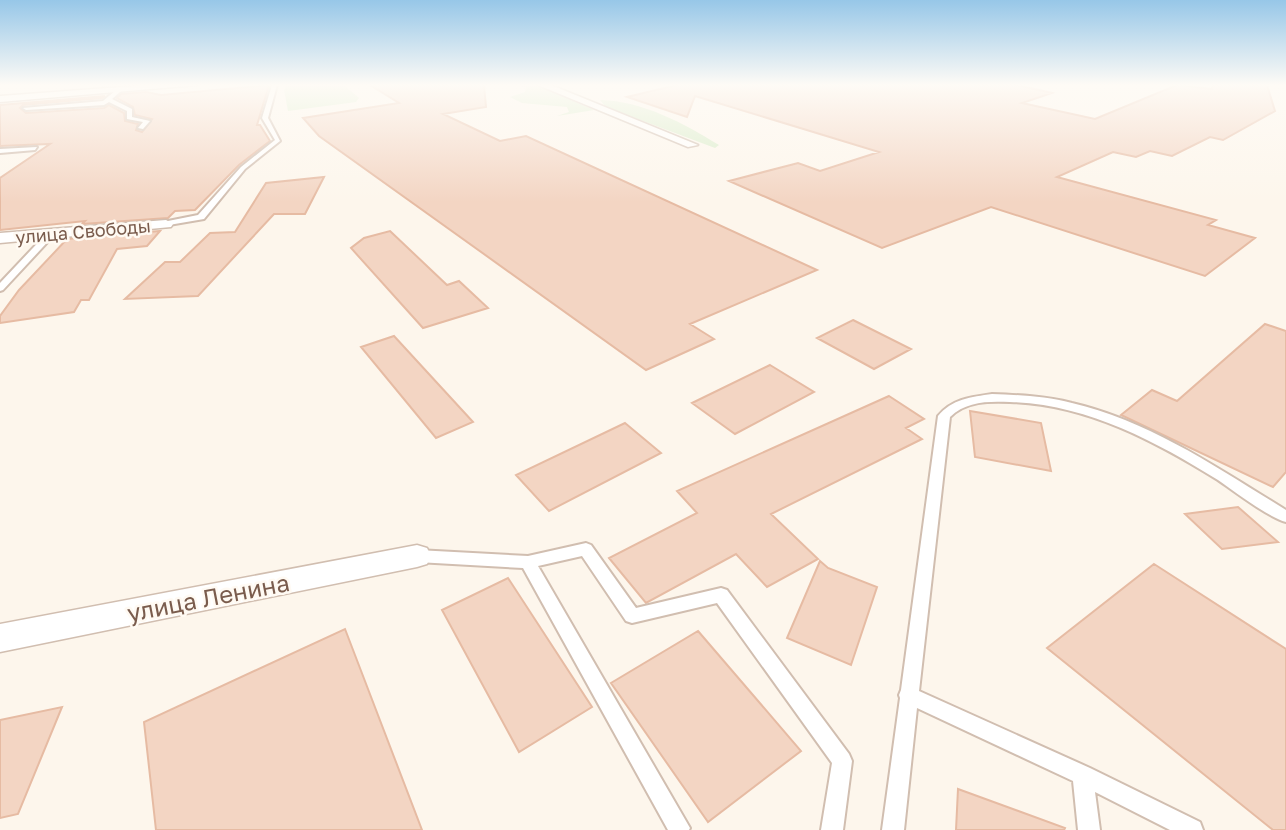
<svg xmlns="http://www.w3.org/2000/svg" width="1286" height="830" font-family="'Golos Text',sans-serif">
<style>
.green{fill:#d8ecc9}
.building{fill:#f3d5c3;stroke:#e6bba3;stroke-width:2}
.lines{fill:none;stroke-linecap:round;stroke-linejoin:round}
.lane-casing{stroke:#d1beb0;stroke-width:4}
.street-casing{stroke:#d1beb0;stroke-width:3}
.lane{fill:#fff;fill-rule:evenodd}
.street{fill:#fff;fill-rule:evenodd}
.labels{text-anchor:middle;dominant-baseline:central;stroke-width:5;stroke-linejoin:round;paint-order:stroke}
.far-street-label{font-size:18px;fill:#7a5c4d;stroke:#fffaf3}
.near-street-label{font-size:24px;fill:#7a5c4d;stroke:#fffaf3}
</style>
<rect width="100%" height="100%" fill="#fdf6ec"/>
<path class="green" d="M287,85H344L359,98L356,102L288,111L284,90Z
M517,85H536L594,110L557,116L569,112L567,107L522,103L510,97L525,92L526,87Z
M600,100C643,101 683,123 719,145L715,148L606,107Z"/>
<path class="building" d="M269,85L257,125H260L270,141L239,165L195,210L175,211L168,218L82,224L85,221L0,230V178L50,144L0,146V105L105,96L102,98L23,105L20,108L26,113L104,108L109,105L124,113L125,121L138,124L136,130L142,132L152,119L135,115L133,107L117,98L121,94L146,92L161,95Z
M370,85H484L486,107L443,114L500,141L526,136L817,270L690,324L714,339L646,370L319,136L303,118L399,103Z
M677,85H1017L1052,93L1022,103L1095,119L1177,85L1212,89L1213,85H1267L1275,111L1223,140L1210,137L1172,156L1150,151L1136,157L1113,152L1057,177L1216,220L1208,225L1255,238L1205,276L991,207L882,248L729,181L798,163L820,171L879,152L695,96L687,117L627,97Z
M324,177L305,214H274L198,296L125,299L165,262H180L210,233L235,232L266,183Z
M160,231L147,246L117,249L89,300H81L74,312L0,323V316L19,290L67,239Z
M390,231L447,285L459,281L488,308L423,328L351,248L364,238Z
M853,320L911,349L874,369L817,338Z
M1265,324L1286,331V472L1273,487L1121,415L1152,390L1177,401Z
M394,336L473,422L436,438L361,347Z
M770,365L814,392L735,434L692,403Z
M889,396L924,419L906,428L922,439L771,514L818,559L767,587L736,554L646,603L609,558L697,513L677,491Z
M970,411L1041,423L1051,471L975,457Z
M625,423L661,453L549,511L516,475Z
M1238,507L1278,542L1222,549L1185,514Z
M820,561L828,568L877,587L851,665L787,638Z
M1154,564L1286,649V830H1273L1047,648Z
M508,578L592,707L519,752L442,610Z
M345,629L422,830H156L144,722Z
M698,631L801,751L708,822L611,683Z
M62,707L18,814L0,818V720Z
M958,789L1065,828L1064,830H956Z"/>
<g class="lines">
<defs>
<path id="lane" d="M272,85H277L268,118L280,141L245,169L204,219L163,226V222L198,215L241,167L275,140L262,118Z
M116,90L121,91L112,99L132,109V117L150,121L143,129L138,128L143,122L127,119V111L109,102L104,105L26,110L23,108L103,101Z
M37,147L35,150L0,153V149Z
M48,232L55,234L3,290L0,291V283Z
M992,394C1019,395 1045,396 1072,403C1150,421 1219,469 1286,510V522C1268,517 1235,492 1218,480C1155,441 1086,404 1010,402C989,401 966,401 950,417L919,691L1090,768L1200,822L1203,830H1170L1095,792L1100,830H1078L1073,781L917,708L904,830H882L900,698L899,695L901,690L938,416C952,399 971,397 992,394Z
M586,543L591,545L636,608L721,588L727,590L849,754L852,761L843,830H821L832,763L717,603L632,623L626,621L582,556L538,566L690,828L689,830H668L523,568L417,562L412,560L409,556L412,552L417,550L528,556Z"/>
<path id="street" d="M148,85H197L0,102V96Z
M538,85H551L698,145L688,147Z
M166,220L173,224L171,227L0,243V233Z
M417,545L427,548L431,556L427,564L417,567L0,652V624Z"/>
</defs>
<use href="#lane" class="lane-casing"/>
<use href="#street" class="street-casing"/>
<use href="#lane" class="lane"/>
<use href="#street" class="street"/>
</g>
<linearGradient id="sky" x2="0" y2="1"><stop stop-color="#97c7e8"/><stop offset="0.42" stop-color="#fefbf6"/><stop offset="1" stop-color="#fefbf6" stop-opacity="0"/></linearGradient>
<rect width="1286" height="202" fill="url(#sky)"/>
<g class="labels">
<g class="far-street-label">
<text transform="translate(83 231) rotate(-5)">улица Свободы</text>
</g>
<g class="near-street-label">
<text transform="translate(208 597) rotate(-11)">улица Ленина</text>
</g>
</g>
</svg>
